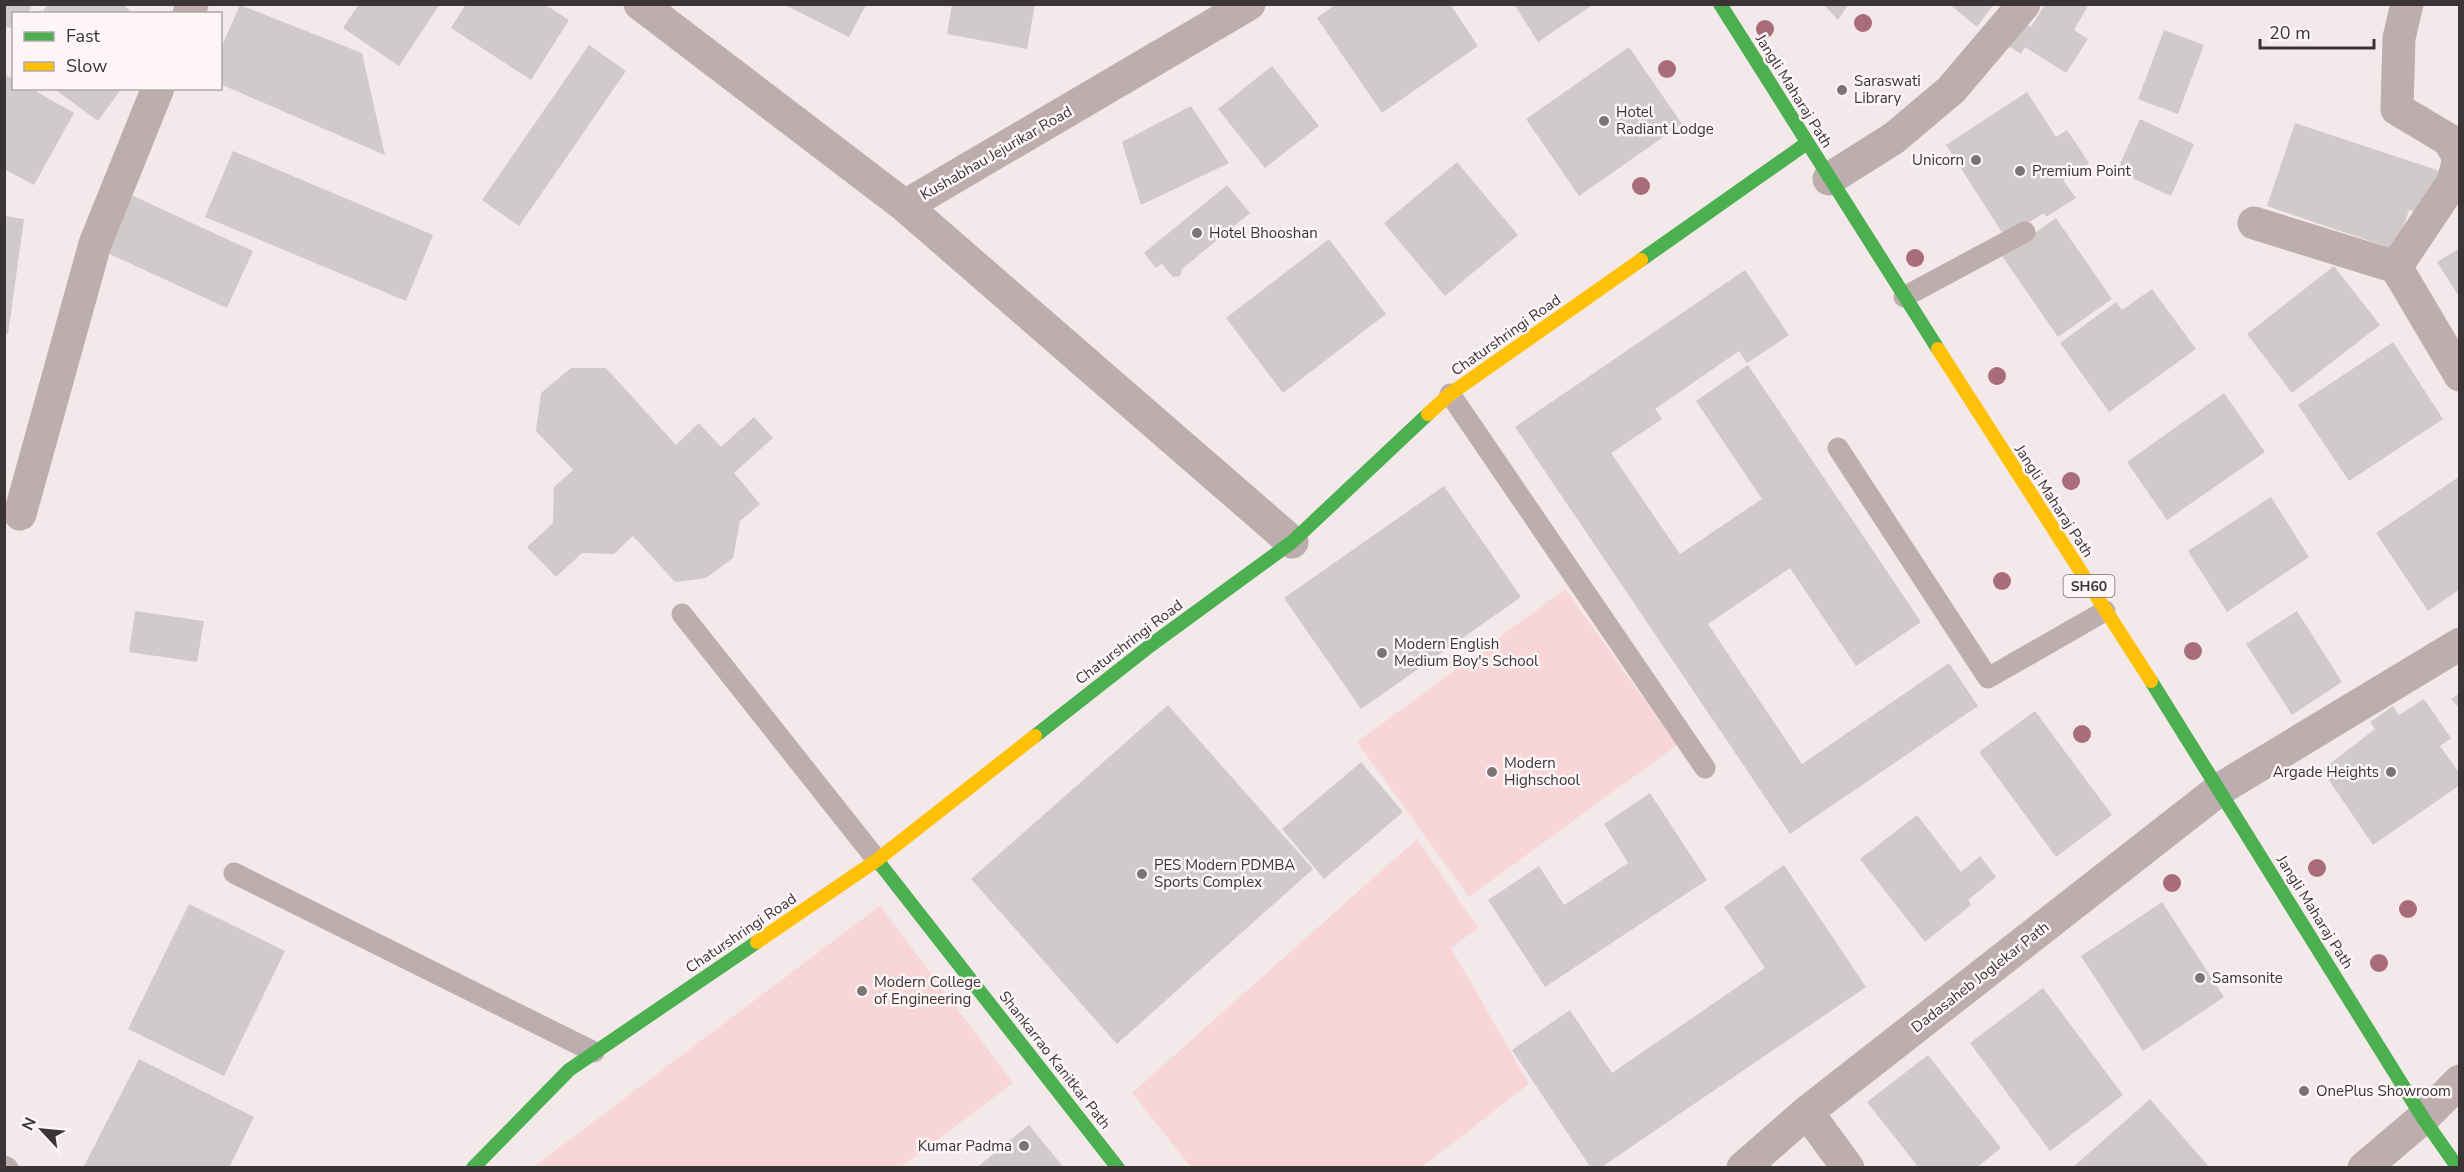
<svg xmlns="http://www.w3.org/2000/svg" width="2464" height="1172" font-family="'Nunito Sans',sans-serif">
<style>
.green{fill:#f8d6d8}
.building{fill:#d1caca}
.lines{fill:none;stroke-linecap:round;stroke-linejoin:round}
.lane{stroke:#bdadae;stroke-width:21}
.street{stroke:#bdadae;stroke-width:33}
.fast{stroke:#4caf50;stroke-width:14}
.slow{stroke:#ffc107;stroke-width:14}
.tree{fill:#a86c7b}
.poi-dot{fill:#7b7374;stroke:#fdf5f6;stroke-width:2}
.labels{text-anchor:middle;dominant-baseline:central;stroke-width:5;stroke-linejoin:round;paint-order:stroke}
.shield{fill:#fdf5f6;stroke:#756e6e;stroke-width:1.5}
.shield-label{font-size:14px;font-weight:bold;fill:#3b3434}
.poi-label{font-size:15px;fill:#3b3434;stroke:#fdf5f6;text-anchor:start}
.street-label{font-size:15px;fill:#3b3434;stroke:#fdf5f6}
</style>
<rect width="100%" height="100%" fill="#f3e9ea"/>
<path class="green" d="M1565,589L1677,745L1469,897L1357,742Z
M1417,839L1478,928L1451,948L1529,1084L1422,1167H1191L1132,1093Z
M880,906L1013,1083L901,1167H533Z"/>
<path class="building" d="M4,4H32L28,14H14V28L4,27Z
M48,4H122L134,14H41Z
M359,4H440L399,66L343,28Z
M466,4H544L569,20L531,80L451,28Z
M952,4H1035L1027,49L947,34Z
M1336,4H1450L1478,46L1382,113L1317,18Z
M1514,4H1594L1538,42Z
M1823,4H1849L1838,20Z
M1949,4H1994L1977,27Z
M2045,4H2089L2074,30L2088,39L2066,73L2025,47L2021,54L2008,46L2023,22L2031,27Z
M240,5L362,53L385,155L220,84V50Z
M785,5H866L849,37Z
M2164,30L2204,45L2178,114L2138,99Z
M589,45L626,71L519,226L482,200Z
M1629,47L1682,124L1579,196L1526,119Z
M1272,66L1319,126L1265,168L1218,109Z
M4,74L14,79V88H30L74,113L34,185L4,169Z
M53,88H122L98,121Z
M2027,92L2056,137L2067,130L2089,163L2063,180L2076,198L2046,217L2044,213L2005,237L1946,145Z
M1191,106L1229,163L1141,205L1122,142Z
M2140,119L2194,144L2171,196L2117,171Z
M2295,123L2440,171L2425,215L2409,210L2396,250L2267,206Z
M233,151L433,235L406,301L205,217Z
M1457,162L1518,235L1445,296L1384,223Z
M1227,185L1250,213L1182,269L1180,276L1173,277L1162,264L1156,268L1144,253Z
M129,194L253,251L227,308L103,251Z
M4,216L24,219L8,334H4Z
M2056,218L2112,299L2058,337L2002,256Z
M1329,239L1386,314L1283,393L1226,318Z
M2460,248V298L2437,262Z
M2334,266L2380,325L2292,393L2247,334Z
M1745,270L1789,335L1747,363L1739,351L1655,409L1662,419L1611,453L1680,554L1762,499L1696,401L1748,365L1921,622L1856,666L1790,568L1708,624L1802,764L1949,663L1978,706L1790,834L1515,427Z
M2152,289L2196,349L2109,412L2060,343L2116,302L2122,310Z
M2393,342L2443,419L2349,481L2298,405Z
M571,368H606L676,445L699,423L721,447L754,417L773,438L734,473L760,504L740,521L733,558L706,578L675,582L633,536L614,554L582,553L556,577L527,547L553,523L554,487L573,470L536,431L541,393Z
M2224,393L2265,452L2167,520L2127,462Z
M2460,476V589L2428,611L2376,533Z
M1444,486L1521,597L1361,709L1284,598Z
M2271,497L2309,557L2227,612L2188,551Z
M135,611L204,621L197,662L129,652Z
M2297,611L2342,682L2292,715L2246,644Z
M2460,693V709L2451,699Z
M2424,699L2451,738L2440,746L2460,774V785L2373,845L2322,770L2375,729L2370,722L2393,706L2399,715Z
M1168,705L1313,869L1117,1044L971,879Z
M2035,711L2112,815L2056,857L1979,752Z
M1361,762L1403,812L1324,879L1282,829Z
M1650,793L1707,880L1545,987L1488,900L1539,866L1564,905L1628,863L1604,824Z
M1917,815L1961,872L1980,856L1996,877L1968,900L1971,905L1925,942L1860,859Z
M1784,865L1866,987L1600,1168H1591L1512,1050L1570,1010L1612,1073L1765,968L1724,907Z
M2162,902L2224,997L2143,1051L2081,956Z
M189,904L285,951L224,1076L128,1029Z
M2043,988L2123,1095L2050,1151L1970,1043Z
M1928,1055L2001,1148L1976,1168H1919L1867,1102Z
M139,1059L254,1117L229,1168H83Z
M2150,1099L2210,1168H2072Z
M1029,1125L1064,1168H976Z"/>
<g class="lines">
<path class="lane" d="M1904,297L2025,232
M1450,394L1705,768
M1838,448L1988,678L2105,611
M682,614L877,860
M234,873L594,1052
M4,1166L8,1168"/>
<path class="street" d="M640,4L905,206L1292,542
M189,14L192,4
M1829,179L1894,138L1951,90L2024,4
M905,206L1249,4
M2254,223L2396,267L2460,375
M2396,267L2453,182L2459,158L2449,140L2397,109L2399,38L2407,4
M20,514L95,244L158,88
M1807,1112L1848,1168
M1743,1168L1807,1112L2220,789L2460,644
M2364,1168L2423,1118L2460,1081"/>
<path class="fast" d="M1720,4L1938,349
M1641,260L1807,143
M2151,681L2423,1118L2458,1168
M1035,736L1151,645L1292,542L1428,414
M877,860L1118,1168
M473,1168L569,1070L757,942"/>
<path class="slow" d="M1938,349L2151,681
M1428,414L1450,394L1641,260
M757,942L877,860L1035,736"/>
</g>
<g class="tree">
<circle cx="1863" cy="23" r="9"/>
<circle cx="1765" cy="29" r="9"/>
<circle cx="1667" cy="69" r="9"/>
<circle cx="1641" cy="186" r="9"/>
<circle cx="1915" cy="258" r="9"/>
<circle cx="1997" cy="376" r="9"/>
<circle cx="2071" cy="481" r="9"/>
<circle cx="2002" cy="581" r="9"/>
<circle cx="2193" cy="651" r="9"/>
<circle cx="2082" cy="734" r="9"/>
<circle cx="2317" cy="868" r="9"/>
<circle cx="2172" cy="883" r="9"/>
<circle cx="2408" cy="909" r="9"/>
<circle cx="2379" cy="963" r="9"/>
</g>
<g class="poi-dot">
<circle cx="1842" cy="90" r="6"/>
<circle cx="1604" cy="121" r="6"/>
<circle cx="1976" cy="160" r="6"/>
<circle cx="2020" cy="171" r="6"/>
<circle cx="1197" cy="233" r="6"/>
<circle cx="1382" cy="653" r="6"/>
<circle cx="1492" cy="772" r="6"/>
<circle cx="2391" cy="772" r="6"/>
<circle cx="1142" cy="874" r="6"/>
<circle cx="2200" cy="978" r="6"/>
<circle cx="862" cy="991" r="6"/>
<circle cx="2304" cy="1091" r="6"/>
<circle cx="1024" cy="1146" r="6"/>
</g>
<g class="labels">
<rect class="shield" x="2063.5" y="575" width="51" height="22" rx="4.5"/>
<g class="shield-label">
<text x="2089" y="586">SH60</text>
</g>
<g class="poi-label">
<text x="1854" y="81">Saraswati<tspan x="1854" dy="17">Library</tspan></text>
<text x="1616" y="112">Hotel<tspan x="1616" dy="17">Radiant Lodge</tspan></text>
<text x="1964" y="160" text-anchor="end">Unicorn</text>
<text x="2032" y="171">Premium Point</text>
<text x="1209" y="233">Hotel Bhooshan</text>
<text x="1394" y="644">Modern English<tspan x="1394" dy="17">Medium Boy's School</tspan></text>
<text x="1504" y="763">Modern<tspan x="1504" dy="17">Highschool</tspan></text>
<text x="2379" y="772" text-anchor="end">Argade Heights</text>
<text x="1154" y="865">PES Modern PDMBA<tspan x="1154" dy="17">Sports Complex</tspan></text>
<text x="2212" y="978">Samsonite</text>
<text x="874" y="982">Modern College<tspan x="874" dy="17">of Engineering</tspan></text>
<text x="2316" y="1091">OnePlus Showroom</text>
<text x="1012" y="1146" text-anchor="end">Kumar Padma</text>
</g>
<g class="street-label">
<text transform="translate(1794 91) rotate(58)">Jangli Maharaj Path</text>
<text transform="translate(996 153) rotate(-30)">Kushabhau Jejurikar Road</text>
<text transform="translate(1506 335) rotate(-35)">Chaturshringi Road</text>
<text transform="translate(2054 501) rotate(57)">Jangli Maharaj Path</text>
<text transform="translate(1129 642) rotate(-37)">Chaturshringi Road</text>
<text transform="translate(2315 912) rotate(58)">Jangli Maharaj Path</text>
<text transform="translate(741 933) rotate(-34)">Chaturshringi Road</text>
<text transform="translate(1980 977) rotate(-38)">Dadasaheb Joglekar Path</text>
<text transform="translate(1055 1060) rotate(52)">Shankarrao Kanitkar Path</text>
</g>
</g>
<rect width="2464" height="1172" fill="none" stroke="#3b3434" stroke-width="12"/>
<rect x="12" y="12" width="210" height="78" fill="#fdf5f6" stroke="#afa8a8" stroke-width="1.5"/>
<rect x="24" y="32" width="30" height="9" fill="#4caf50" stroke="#afa8a8" stroke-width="1.5"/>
<text x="66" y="42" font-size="18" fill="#3b3434">Fast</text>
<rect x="24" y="62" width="30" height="9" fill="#ffc107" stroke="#afa8a8" stroke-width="1.5"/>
<text x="66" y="72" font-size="18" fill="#3b3434">Slow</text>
<g transform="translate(42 1130) rotate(296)" stroke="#fdf5f6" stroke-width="4.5" paint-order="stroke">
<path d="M0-4.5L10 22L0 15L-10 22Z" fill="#3b3434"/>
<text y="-9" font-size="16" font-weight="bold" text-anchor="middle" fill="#3b3434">N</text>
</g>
<path d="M2260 39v9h114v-9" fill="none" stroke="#3b3434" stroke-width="3"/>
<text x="2269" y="39" font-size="18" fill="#3b3434" stroke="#fdf5f6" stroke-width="4.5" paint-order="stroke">20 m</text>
</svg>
